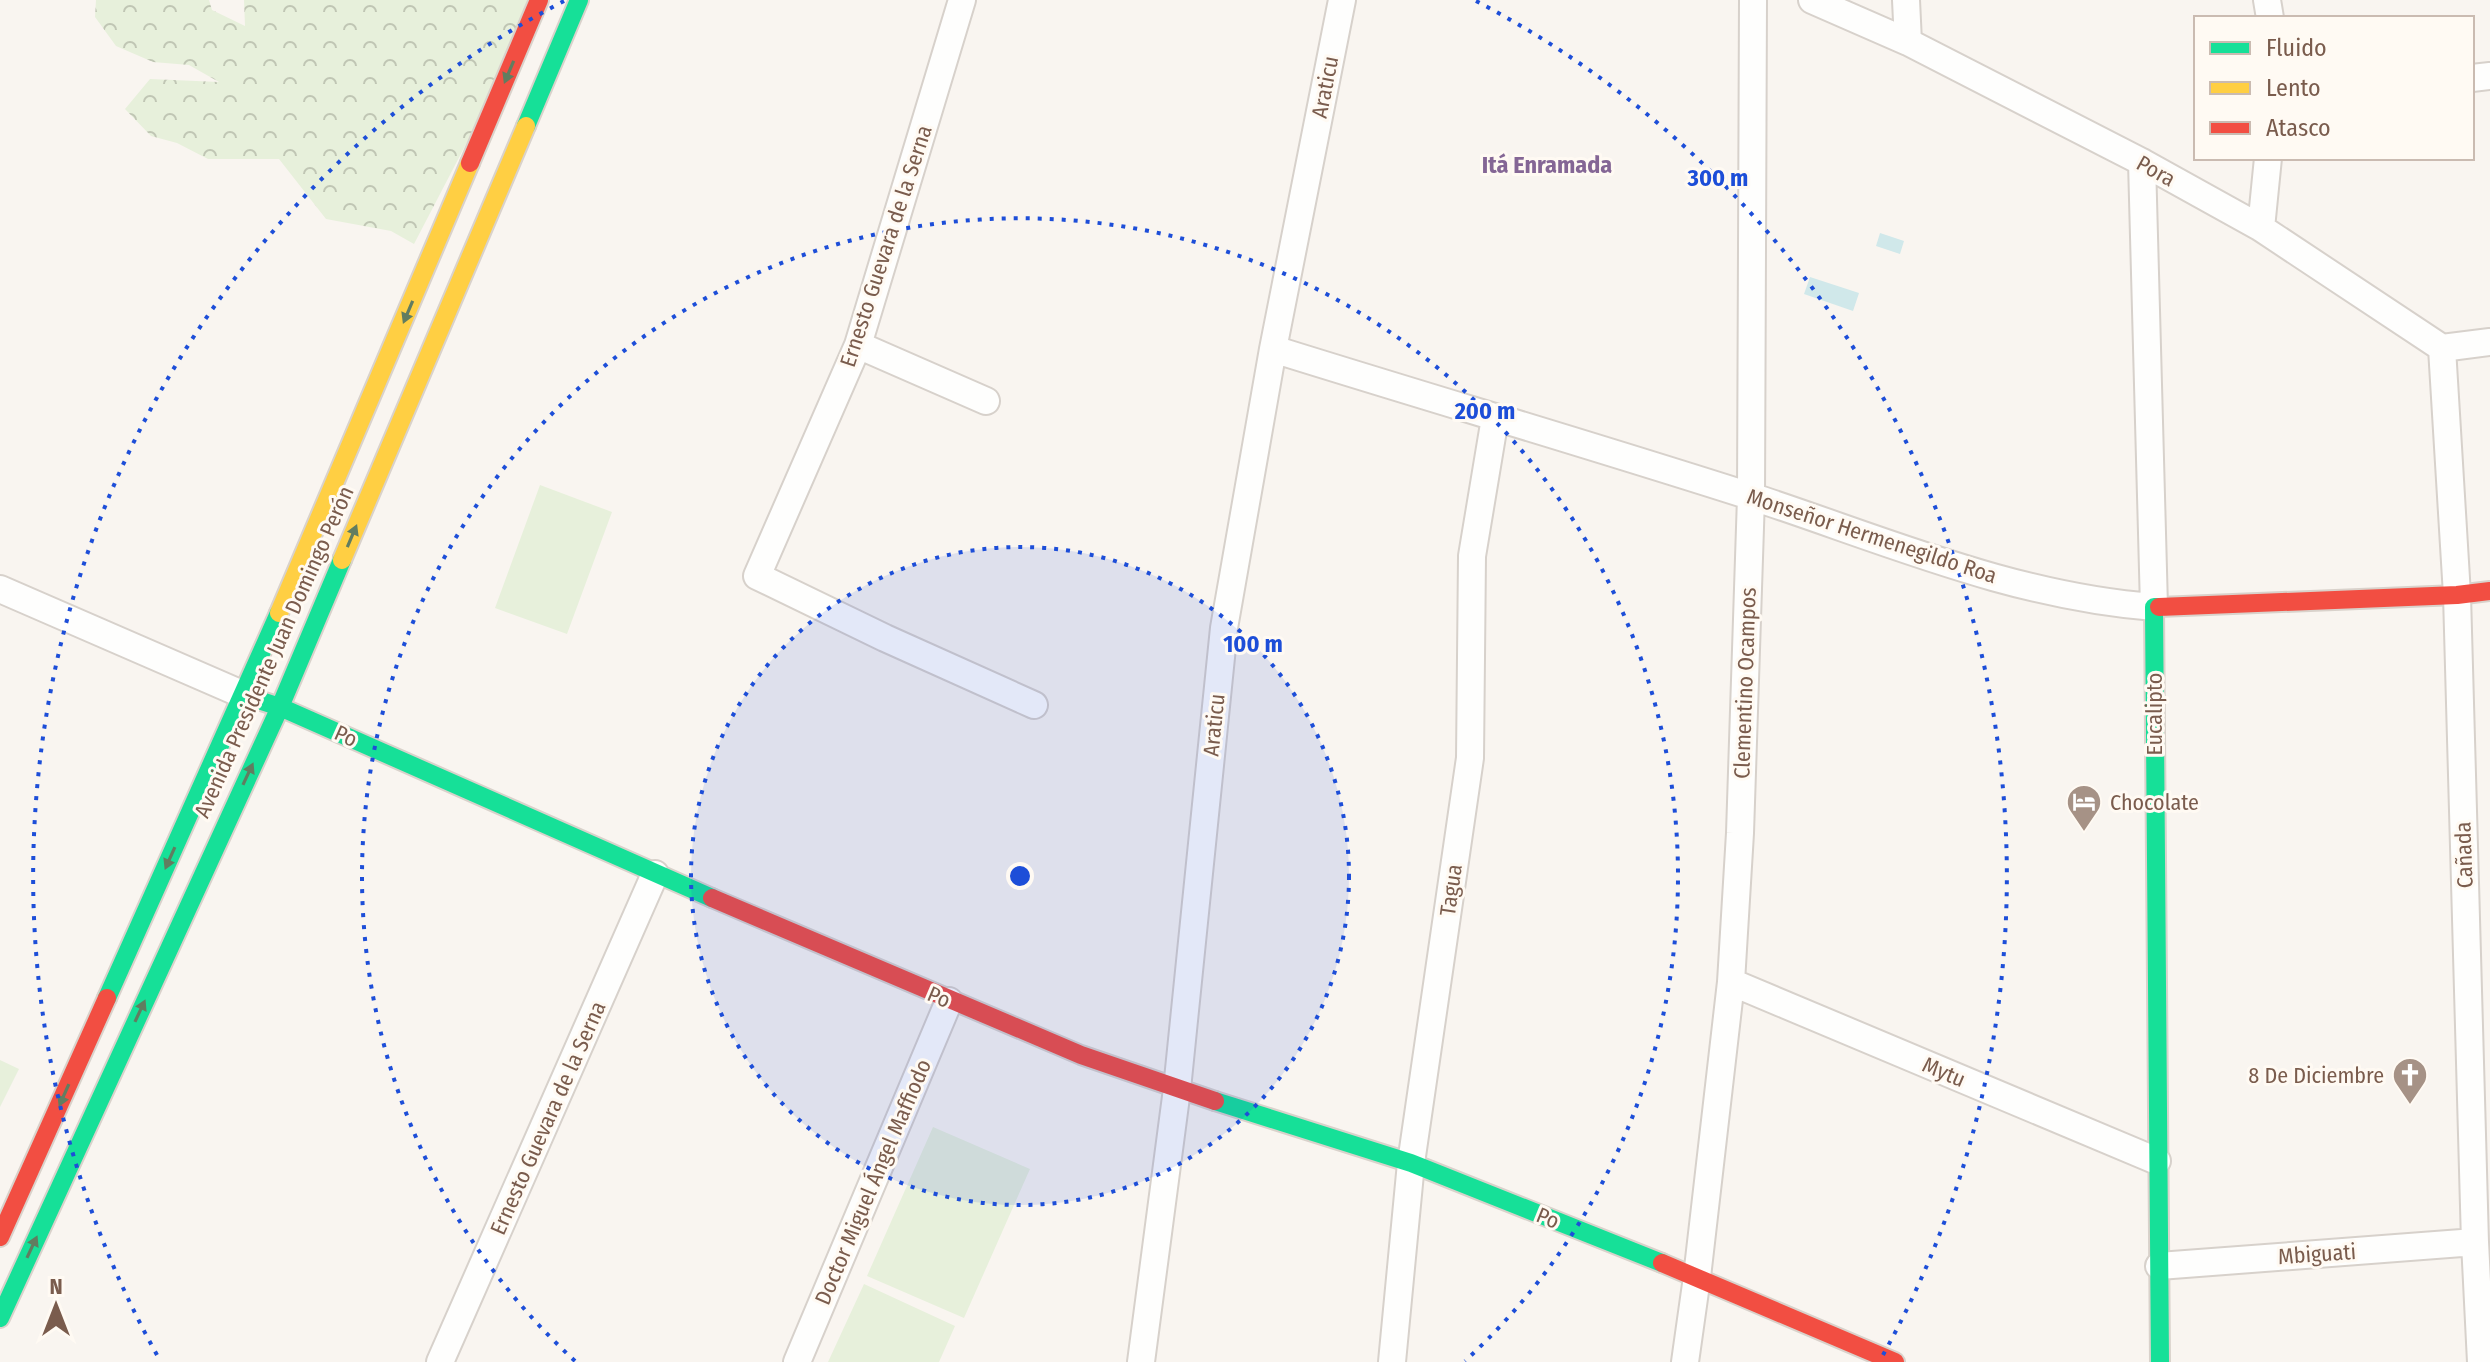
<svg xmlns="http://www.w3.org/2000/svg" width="2490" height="1362" font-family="'Fira Sans Condensed',sans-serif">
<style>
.forest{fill:url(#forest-crowns)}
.pitch{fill:#e7f0db}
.water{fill:#d0e8ea}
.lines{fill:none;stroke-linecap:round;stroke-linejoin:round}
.street-casing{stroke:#d7d1cb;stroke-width:30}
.fast-casing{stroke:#d9d2cb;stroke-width:22}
.slow-casing{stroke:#d9d2cb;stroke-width:22}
.jam-casing{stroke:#d9d2cb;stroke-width:22}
.street{stroke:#fefefd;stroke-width:26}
.fast{stroke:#16e098;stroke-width:18}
.slow{stroke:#ffcf43;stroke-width:18}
.jam{stroke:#f24e42;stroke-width:18}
.oneway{fill:#617d60}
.ring{fill:none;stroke:#1d4ed8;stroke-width:4;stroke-dasharray:4 8}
.labels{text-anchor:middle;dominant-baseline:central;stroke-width:6;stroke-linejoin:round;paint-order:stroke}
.street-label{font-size:22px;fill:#7a5c4d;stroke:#fffaf3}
.poi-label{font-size:22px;fill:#7a5c4d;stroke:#fffaf3;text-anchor:start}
.neighbourhood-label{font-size:24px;font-weight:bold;fill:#846695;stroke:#fffaf3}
.centre{fill:#1d4ed8;stroke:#fffaf3;stroke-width:4}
.ring-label{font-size:24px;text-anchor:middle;font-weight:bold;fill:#1d4ed8;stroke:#fffaf3;stroke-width:6;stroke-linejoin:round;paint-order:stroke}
</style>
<defs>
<pattern id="forest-crowns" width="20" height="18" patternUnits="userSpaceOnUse" patternTransform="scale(2)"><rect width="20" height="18" fill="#e7f0db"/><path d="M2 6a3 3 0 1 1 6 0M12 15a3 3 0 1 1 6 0" fill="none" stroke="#c0c6b4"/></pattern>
</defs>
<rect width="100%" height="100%" fill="#f9f5f0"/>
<path class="forest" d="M96,0H209L212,10L245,26L244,0H541L414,244L391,231L326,219L279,159H208L177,143L151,136L125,109L150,79L219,82L189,65L153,62L116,46L95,17Z"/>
<path class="pitch" d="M540,485L612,512L567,634L495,608Z
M0,1060L19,1069L0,1107Z
M933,1127L1030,1169L964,1318L867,1276Z
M864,1284L955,1326L939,1362H828Z"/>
<path class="water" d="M1880,233L1904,241L1900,254L1876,246Z
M1810,277L1859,293L1853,311L1804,294Z"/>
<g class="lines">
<defs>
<path id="street" d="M962,0L858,345L757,576L885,638L1034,705
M1812,0L1908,42L2142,162L2261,228L2442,348L2490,342
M1906,0L1908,42
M2267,0L2270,18
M2472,78L2490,76
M2261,228L2268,158
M858,345L986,401
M2442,348L2457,595L2475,1242L2481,1362
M1273,349C1433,399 1594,446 1753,497C1884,540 2015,597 2154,607L2142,162
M0,589L244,695
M1731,982L2157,1161
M2159,1266L2475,1242
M440,1362L655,874
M797,1362L949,1001
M1141,1362L1177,1089L1224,628L1273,349L1342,0
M1392,1362L1411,1163L1470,758L1472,556L1495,418
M1685,1362L1697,1277L1731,982L1740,833L1751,497L1753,0"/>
<path id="fast" d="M526,126L579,0
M2159,607H2154L2160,1362
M252,698L280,707L712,898
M107,998L279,613
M1215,1101L1411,1163L1662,1263
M0,1318L280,707L342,560"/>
<path id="slow" d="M342,560L526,126
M279,613L470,163"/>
<path id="jam" d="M470,163L539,0
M2159,607L2457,595L2490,591
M712,898L1081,1055L1215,1101
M0,1237L107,998
M1662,1263L1895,1362"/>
</defs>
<use href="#street" class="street-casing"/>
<use href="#fast" class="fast-casing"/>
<use href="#slow" class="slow-casing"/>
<use href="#jam" class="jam-casing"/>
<use href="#street" class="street"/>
<use href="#fast" class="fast"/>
<use href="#slow" class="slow"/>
<use href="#jam" class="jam"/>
</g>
<defs><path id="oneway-solid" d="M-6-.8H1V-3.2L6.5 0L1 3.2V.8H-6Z" transform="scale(2)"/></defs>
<g class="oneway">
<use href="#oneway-solid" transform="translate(509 72) rotate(113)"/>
<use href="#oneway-solid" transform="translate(408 312) rotate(113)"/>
<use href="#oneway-solid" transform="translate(352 536) rotate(-67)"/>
<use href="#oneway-solid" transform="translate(248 774) rotate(-65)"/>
<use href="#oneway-solid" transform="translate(170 858) rotate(114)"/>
<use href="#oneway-solid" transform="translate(140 1011) rotate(-65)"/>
<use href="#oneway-solid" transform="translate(64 1095) rotate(114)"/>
<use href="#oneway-solid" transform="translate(32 1247) rotate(-65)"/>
</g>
<circle cx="1020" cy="876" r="329" fill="#1d4ed8" fill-opacity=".12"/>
<g class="ring">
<circle cx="1020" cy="876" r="329"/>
<path d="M575 1361A658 658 0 1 1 1465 1361"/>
<path d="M157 1355A987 987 0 0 1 564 1M1476 1A987 987 0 0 1 1883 1355"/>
</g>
<defs>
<symbol id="hotel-pin" viewBox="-11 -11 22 30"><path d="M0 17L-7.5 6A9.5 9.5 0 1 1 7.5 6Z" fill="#a69286" stroke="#fffaf3"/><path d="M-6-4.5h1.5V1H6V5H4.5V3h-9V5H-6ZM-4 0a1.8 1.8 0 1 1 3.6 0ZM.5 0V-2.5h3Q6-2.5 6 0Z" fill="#fff"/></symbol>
<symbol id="church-pin" viewBox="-11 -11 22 30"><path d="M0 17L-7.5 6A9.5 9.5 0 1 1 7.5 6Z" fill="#a69286" stroke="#fffaf3"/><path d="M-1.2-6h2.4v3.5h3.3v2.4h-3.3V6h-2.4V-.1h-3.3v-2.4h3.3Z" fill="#fff"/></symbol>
</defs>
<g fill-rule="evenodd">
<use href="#hotel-pin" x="2064" y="782" width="40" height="54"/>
<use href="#church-pin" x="2390" y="1055" width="40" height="54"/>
</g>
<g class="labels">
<g class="street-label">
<text transform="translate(1325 87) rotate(-79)">Araticu</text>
<text transform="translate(2156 171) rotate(29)">Pora</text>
<text transform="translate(886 246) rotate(-72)">Ernesto Guevara de la Serna</text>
<text transform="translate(1872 536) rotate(18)">Monseñor Hermenegildo Roa</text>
<text transform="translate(274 652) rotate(-66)">Avenida Presidente Juan Domingo Perón</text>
<text transform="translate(1745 683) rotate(-88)">Clementino Ocampos</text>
<text transform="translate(2154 714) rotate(-90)">Eucalipto</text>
<text transform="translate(1214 725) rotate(-84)">Araticu</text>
<text transform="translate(346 736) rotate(24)">Po</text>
<text transform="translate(2464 855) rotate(-92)">Cañada</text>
<text transform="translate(1451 890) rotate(-82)">Tagua</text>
<text transform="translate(939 997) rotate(23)">Po</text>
<text transform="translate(1944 1072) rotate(23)">Mytu</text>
<text transform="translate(548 1118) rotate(-66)">Ernesto Guevara de la Serna</text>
<text transform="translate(873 1182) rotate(-67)">Doctor Miguel Ángel Maffiodo</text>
<text transform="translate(1548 1218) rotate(22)">Po</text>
<text transform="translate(2317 1254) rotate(-4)">Mbiguati</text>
</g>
<g class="poi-label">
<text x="2110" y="802">Chocolate</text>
<text x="2384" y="1075" text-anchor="end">8 De Diciembre</text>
</g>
<g class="neighbourhood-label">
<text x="1547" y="165">Itá Enramada</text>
</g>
</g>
<circle cx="1020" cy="876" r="12" class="centre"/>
<g class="ring-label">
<text x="1718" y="186">300 m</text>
<text x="1485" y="419">200 m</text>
<text x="1253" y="652">100 m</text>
</g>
<rect x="2194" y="16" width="280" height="144" fill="#fffaf3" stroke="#cabbb1" stroke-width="2"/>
<rect x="2210" y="42" width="40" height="12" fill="#16e098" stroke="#cabbb1" stroke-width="2"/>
<text x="2266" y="56" font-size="24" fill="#7a5c4d">Fluido</text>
<rect x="2210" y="82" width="40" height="12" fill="#ffcf43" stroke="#cabbb1" stroke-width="2"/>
<text x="2266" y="96" font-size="24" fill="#7a5c4d">Lento</text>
<rect x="2210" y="122" width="40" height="12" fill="#f24e42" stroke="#cabbb1" stroke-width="2"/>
<text x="2266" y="136" font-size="24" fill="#7a5c4d">Atasco</text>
<g transform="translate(56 1306)" stroke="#fffaf3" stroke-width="6" paint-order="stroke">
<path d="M0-6L14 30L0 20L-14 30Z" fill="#7a5c4d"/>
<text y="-12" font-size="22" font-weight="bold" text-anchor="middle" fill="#7a5c4d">N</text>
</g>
</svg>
